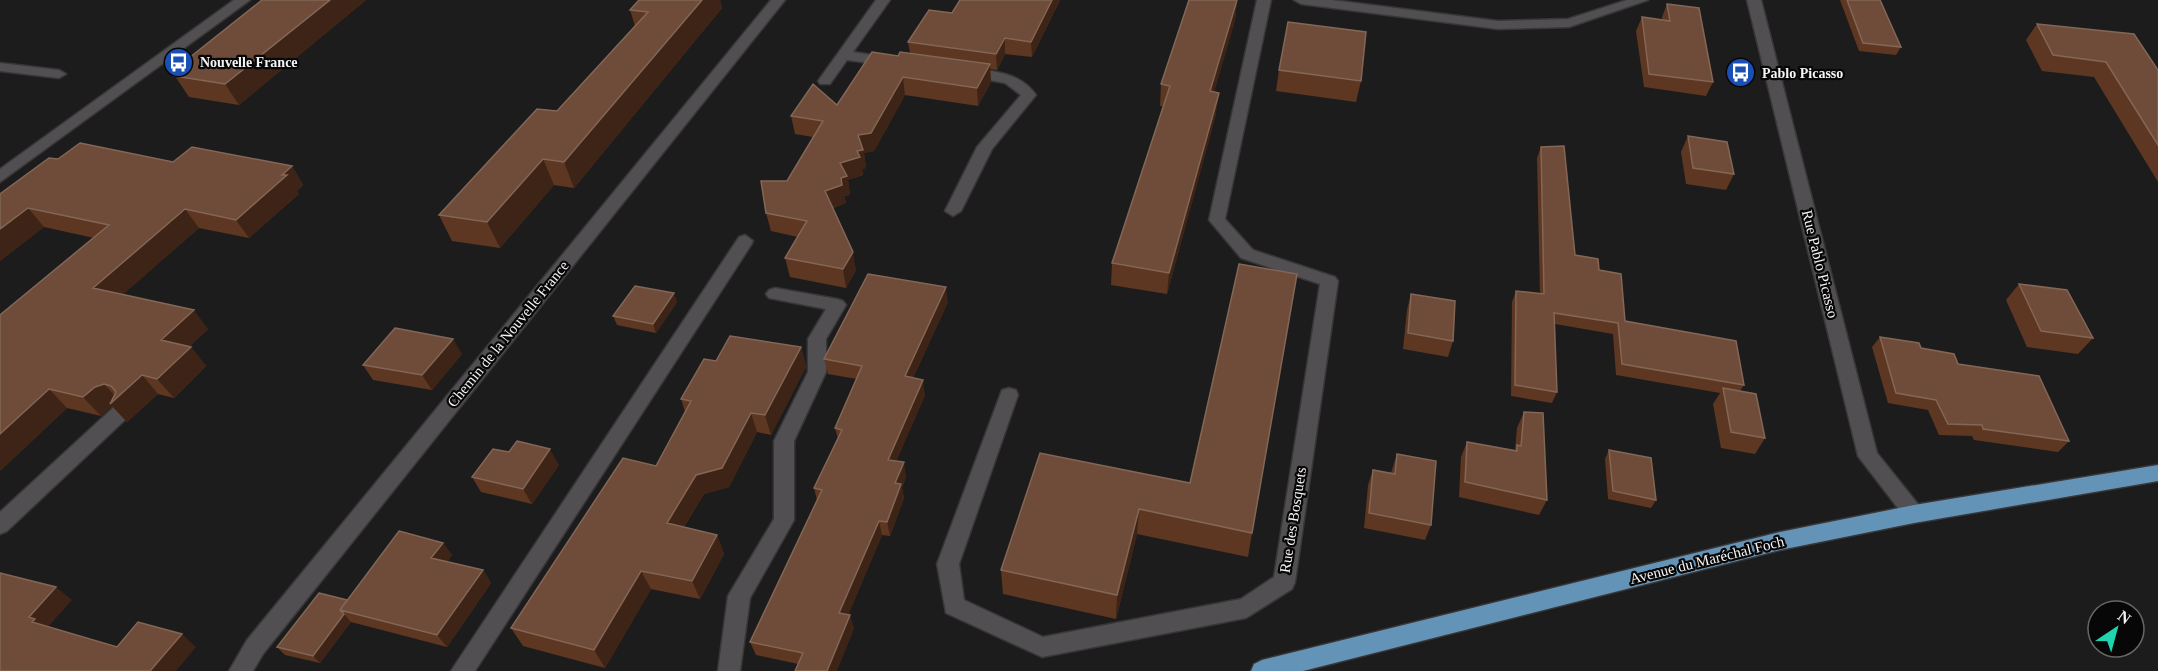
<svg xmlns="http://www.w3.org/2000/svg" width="2158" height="671" font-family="Georgia,serif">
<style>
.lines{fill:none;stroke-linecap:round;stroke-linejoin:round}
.lane-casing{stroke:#383637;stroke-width:3}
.street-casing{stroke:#383637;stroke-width:3}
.primary-casing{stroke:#383637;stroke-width:3}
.lane{fill:#514f51;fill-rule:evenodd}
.street{fill:#514f51;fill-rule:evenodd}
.primary{fill:#6393b6;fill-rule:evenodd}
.wall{fill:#5d3722}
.shaded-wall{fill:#3d2416}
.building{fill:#6e4c39;stroke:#836656;stroke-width:1.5}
.labels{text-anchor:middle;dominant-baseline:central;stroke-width:4.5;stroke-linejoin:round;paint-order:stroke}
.far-poi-label{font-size:14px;font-weight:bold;fill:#f6f4f5;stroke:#070707;text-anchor:start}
.street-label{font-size:15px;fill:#f6f4f5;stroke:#070707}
</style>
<rect width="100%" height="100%" fill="#1d1c1d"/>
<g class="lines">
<defs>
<path id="lane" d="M771,0H785L263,654L253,671H229L247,640Z
M876,0H890L853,52L892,58L899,62L892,66L847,60L830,84H820L818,81Z
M0,63L59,70L66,74L59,78L0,71Z
M967,68C993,71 1020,72 1036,95L992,149L961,211L953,216L945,211L977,147L1021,95L1005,83L962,75V69Z
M745,235L753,241L751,245L475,671H451L739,237Z
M775,288L837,299L843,301L846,305L826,339V372L794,441V520L750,598L740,671H718L728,596L774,519V441L808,372V339L826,309L769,298L766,294L769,290Z"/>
<path id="street" d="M234,0H250L0,182V169Z
M1257,0H1271L1225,219L1253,250L1335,277L1338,281L1295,582L1292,589L1246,618L1042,657L946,613L937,564L1002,390L1009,388L1016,390L1018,395L959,564L964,600L1043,637L1241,599L1274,577L1320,284L1241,258L1209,220Z
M1294,0H1332L1498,21L1568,19L1627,0H1648L1569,27L1498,29L1301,4Z
M1747,0H1761L1877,453L1921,508L1924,514L1921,520L1914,523L1907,520L1858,456Z
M121,405L128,407L131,412L128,417L7,531L0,534V512L114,407Z"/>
<path id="primary" d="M2158,465V481L1914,523L1780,550L1303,671H1251L1254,664L1262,660L1780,532L1914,505Z"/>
</defs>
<use href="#lane" class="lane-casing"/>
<use href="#street" class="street-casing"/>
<use href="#primary" class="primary-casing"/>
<use href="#lane" class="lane"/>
<use href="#street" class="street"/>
<use href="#primary" class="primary"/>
</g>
<path class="wall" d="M262,0H366L239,105L189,97L175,76L177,75L174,70Z
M639,0H720L722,8L574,188L554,185L500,248L452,241L439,215L557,111L635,26L630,10Z
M1060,0L1032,57L1005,54L997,70L990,69L991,82L978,106L905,95L874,151L864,153L866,168L862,169L863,175L848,180L850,195L844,196L846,203L833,208L856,270L846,288L790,277L785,258L798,237L771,231L766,213L787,181L813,137L795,134L791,116L837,105L898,56L910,53L908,42L952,13Z
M1237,0L1235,20L1214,92L1216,114L1167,294L1111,285L1112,263L1163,106H1160L1161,84Z
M1840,0H1880L1901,47L1896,55L1859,51Z
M1667,4L1713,82L1706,96L1644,87L1636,31L1642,17L1662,20V17Z
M2037,24L2158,70V182L2094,77L2042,71L2026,40Z
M1279,70L1361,81L1356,102L1276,91Z
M1688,136L1734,174L1726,190L1686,184L1681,152Z
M1541,147L1575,255L1599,270L1625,321L1744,385L1740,391L1765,438L1755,454L1721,448L1713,404L1720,393L1616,375L1613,334L1555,324L1557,392L1552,403L1511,396L1512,302L1516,291L1540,294L1537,158Z
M58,159L173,162L292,166L303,185L297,191L299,194L249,238L199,228L123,294L208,329L190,346L206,366L174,398L158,394L127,422L112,406L101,416L67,408L1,470H0V315L94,238L44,227L0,261V194Z
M2019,284L2093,338L2078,354L2027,347L2006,300Z
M1411,294L1453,341L1448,357L1403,349L1407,310Z
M677,302L656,333L617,325L613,316Z
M948,302L913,378L925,395L896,461L906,477L902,488L904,498L890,536L882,535L848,615L854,629L798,664L756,655L750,642L817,500L814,488L838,439L835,428L857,379L828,374L824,359Z
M1880,337L1921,348L1958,364L2069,441L2058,452L1974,440L1972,436L1939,435L1928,410L1888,403L1872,347Z
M801,347L806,367L771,435L757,432L729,487L704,494L684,527L717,535L724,554L700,599L651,589L605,668L523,646L511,628L656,466L685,412L681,399L716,361Z
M462,354L432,390L373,380L363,365Z
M1524,412L1547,500L1539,515L1459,497L1461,457L1467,442L1515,450L1517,428Z
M1609,450L1656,500L1651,508L1608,499L1605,459Z
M509,452L559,465L532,504L481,492L472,477Z
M1040,453L1252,533L1248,557L1137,534L1116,619L1003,594L1001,570Z
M1397,454L1431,525L1425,540L1364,528L1368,485L1373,470L1391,473Z
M443,543L452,555L447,562L483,570L491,583L447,647L351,622L320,663L285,655L277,647L347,600Z"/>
<path class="shaded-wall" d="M330,0H366L239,105L225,84Z
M702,0H720L722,8L574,188L564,162Z
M1052,0H1060L1032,57L1031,42Z
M1237,0L1235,20L1208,113L1210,91Z
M1005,38V54L997,70L996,54Z
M990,64L991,82L978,106L977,88Z
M903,77L905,95L874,151L864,153L866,168L862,169L863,175L848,180L850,195L844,196L846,203L829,209L825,191L841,178L840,163L857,151L858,135Z
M1219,93L1216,114L1167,294L1169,273Z
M543,159L554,185L500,248L487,222Z
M292,166L303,185L297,191L299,194L249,238L236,220Z
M28,208L44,227L0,261V229Z
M185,209L199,228L109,307L93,288Z
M853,252L856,270L846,288L843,269Z
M946,287L948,302L907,391L905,376Z
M674,293L677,302L656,333L653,324Z
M194,310L208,329L176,359L161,340Z
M453,339L462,354L432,390L422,375Z
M191,347L206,366L174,398L157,379Z
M801,347L806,367L771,435L765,415Z
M142,375L158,394L127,422L112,406L101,416L83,397L95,387L104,384L117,398Z
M923,380L925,395L891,474L888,460Z
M49,389L67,408L1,470L0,469V434Z
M751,413L757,432L729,487L704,494L675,541L667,523L696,475Z
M550,449L559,465L532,504L523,489Z
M904,462L906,477L902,488L904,498L890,536L887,522L895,483Z
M1139,509L1137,534L1116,619L1117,595Z
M879,521L882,535L843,627L839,613Z
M717,535L724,554L700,599L692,581Z
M443,543L452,555L440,571L431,558Z
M483,570L491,583L447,647L437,635Z
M641,571L651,589L605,668L594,650Z
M56,587L72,600L47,628L32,622L29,617Z
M344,614L351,622L320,663L313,656Z
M850,615L854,629L837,671H827Z
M182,634L196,647L176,671H150Z"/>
<path class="building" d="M262,0H330L225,84L175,76L182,71L174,70Z
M639,0H702L564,162L543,159L487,222L439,215L537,109L557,111L648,12L630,10Z
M960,0H1052L1031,42L1005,38L996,54L908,42L929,10L952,13Z
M1189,0H1237L1210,91L1219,93L1169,273L1112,263L1170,86L1161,84Z
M1847,0H1880L1901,47L1863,43Z
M1667,4L1699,8L1713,82L1649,74L1642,17L1670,21Z
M1288,22L1366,32L1361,81L1279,70Z
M2037,24L2134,34L2158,70V145L2106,62L2053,55Z
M872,52L898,56L900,52L990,64L977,88L903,77L871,133L858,135L863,150L857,151L860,157L840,163L847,176L841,178L842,185L825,191L853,252L843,269L785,258L807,221L766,213L761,181H787L823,121L791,116L813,84L837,105Z
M1688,136L1727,142L1734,174L1693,168Z
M80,143L173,162L192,147L292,166L282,175H287L236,220L185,209L93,288L194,310L161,340L191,347L157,379L142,375L110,404L116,392L111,386L104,384L95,387L83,397L49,389L0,434V315L109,225L28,208L0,229V194L49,158L58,159Z
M1564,146L1575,255L1598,259L1599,270L1621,274L1625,321L1736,341L1744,385L1622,364L1618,323L1554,313L1557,392L1515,385L1516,291L1544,294L1541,147Z
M1239,264L1297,274L1252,533L1139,509L1117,595L1001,570L1040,453L1190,483Z
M868,274L946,287L905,376L923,380L888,460L904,462L895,483L901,484L887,522L879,521L839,613L850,615L827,671H795L803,653L750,642L822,490L814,488L842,430L835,428L862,366L824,359Z
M2019,284L2067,290L2093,338L2041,331Z
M635,286L674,293L653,324L613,316Z
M1411,294L1455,301L1453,341L1408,333Z
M395,328L453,339L422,375L363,365Z
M730,336L801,347L765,415L751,413L722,468L696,475L667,523L717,535L692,581L641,571L594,650L511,628L623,458L656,466L691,401L681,399L704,359L716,361Z
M1880,337L1919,343L1921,348L1954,354L1958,364L2039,376L2069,441L1983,429L1982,425L1948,424L1936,400L1896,393Z
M1723,388L1756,394L1765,438L1731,432Z
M1524,412L1543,413L1547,500L1465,482L1467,442L1517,451V445L1521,446Z
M517,441L550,449L523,489L472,477L493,449L509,452Z
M1609,450L1651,458L1656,500L1613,491Z
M1397,454L1436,461L1431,525L1369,513L1373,470L1395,474Z
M399,531L443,543L431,558L483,570L437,635L340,610Z
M0,573L56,587L29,617L35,619L32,622L117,647L138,622L182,634L150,671H0Z
M319,593L347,600L340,610L344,614L313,656L277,647Z"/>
<defs>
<symbol id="bus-disc" viewBox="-11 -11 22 22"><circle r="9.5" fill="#1a4fb4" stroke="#070707"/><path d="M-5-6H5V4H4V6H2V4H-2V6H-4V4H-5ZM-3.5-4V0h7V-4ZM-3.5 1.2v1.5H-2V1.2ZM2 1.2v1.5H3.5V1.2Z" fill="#fff"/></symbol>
</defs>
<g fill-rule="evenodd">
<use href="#bus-disc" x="162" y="46" width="33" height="33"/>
<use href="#bus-disc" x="1724" y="56" width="33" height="33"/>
</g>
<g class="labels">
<g class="far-poi-label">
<text x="200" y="62">Nouvelle France</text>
<text x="1762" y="73">Pablo Picasso</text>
</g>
<g class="street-label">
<text transform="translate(1820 264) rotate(76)">Rue Pablo Picasso</text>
<text transform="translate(508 334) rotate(-51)">Chemin de la Nouvelle France</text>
<text transform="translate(1293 520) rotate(-81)">Rue des Bosquets</text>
<text transform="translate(1707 560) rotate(-14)">Avenue du Maréchal Foch</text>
</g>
</g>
<g transform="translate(2116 629) rotate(36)"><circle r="28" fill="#070707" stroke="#676666" stroke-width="1.5"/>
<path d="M0-4.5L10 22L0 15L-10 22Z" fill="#1fd5b0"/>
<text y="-9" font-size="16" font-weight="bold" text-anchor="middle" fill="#f6f4f5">N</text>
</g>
</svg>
